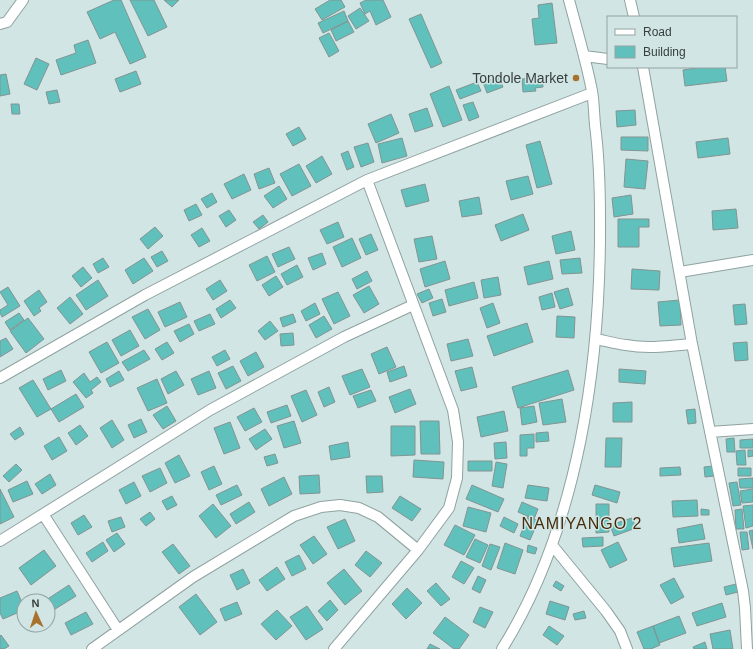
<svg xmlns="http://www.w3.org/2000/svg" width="753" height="649" font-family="Arial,sans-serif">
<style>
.building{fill:#60c0bb;stroke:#829493}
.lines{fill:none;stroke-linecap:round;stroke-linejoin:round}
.street-casing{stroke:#8fa2a0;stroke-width:12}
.street{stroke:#fff;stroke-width:10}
.poi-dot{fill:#a9712e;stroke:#d1e5e4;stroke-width:1.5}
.labels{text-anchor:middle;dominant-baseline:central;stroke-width:3;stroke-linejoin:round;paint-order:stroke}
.poi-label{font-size:14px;fill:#373f3e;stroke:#d1e5e4;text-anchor:end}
.quarter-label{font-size:16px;letter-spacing:1px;fill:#462c0b;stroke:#d1e5e4}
</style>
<rect width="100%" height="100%" fill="#d1e5e4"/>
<path class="building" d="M114,0H121L146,57L130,64L115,32L100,39L87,12Z
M130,0H154L167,27L148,36Z
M164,0H179L172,7Z
M330,0H341L345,7L322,20L315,9Z
M366,0H383L391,17L376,25L370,11L365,14L360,3Z
M552,3L557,43L535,45L532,19L539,18L538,5Z
M360,8L369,21L356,29L348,16Z
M344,11L348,21L323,33L318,23Z
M421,14L442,63L431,68L409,19Z
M348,21L354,32L336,41L331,30Z
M329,33L339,51L329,57L319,38Z
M88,40L96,63L61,75L56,60L76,53L74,45Z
M36,58L49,64L37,90L24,84Z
M703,67H725L727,81L685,86L683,70Z
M136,71L141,84L120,92L115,79Z
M6,74L10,94L0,96V75Z
M499,77L503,87L487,93L483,82Z
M542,77L543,87L535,88L536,91L523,92L522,79Z
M477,82L481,91L460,99L456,90Z
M449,86L462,120L443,127L430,94Z
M57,90L60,102L49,104L46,92Z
M473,102L479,117L469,121L463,105Z
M11,104H19L20,114H12Z
M427,108L433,126L415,132L409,114Z
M635,110L636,125L617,127L616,111Z
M391,114L399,133L376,143L368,124Z
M299,127L306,139L293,146L286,134Z
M621,137H648V151L621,150Z
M402,138L407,156L382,163L378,144Z
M728,138L730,154L698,158L696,142Z
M540,141L552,184L537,188L526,145Z
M368,143L374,162L361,167L354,147Z
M348,151L354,167L347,170L341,154Z
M322,156L332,174L316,183L306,166Z
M626,159L648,161L645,189L624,187Z
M299,164L311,186L292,196L280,174Z
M269,168L275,183L259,189L254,174Z
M244,174L251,190L232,199L224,184Z
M528,176L533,194L511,200L506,181Z
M425,184L429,201L406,207L401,190Z
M279,186L287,199L273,208L264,196Z
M212,193L217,202L207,208L201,199Z
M631,195L633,214L614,217L612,198Z
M479,197L482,214L462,217L459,201Z
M196,204L202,215L189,221L184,210Z
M736,209L738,228L713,230L712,211Z
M229,210L236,220L226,227L219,216Z
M523,214L529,230L501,241L495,225Z
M263,215L268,222L259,229L253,222Z
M618,219H649V227H639V247H618Z
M338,222L344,237L327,244L320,230Z
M155,227L163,236L148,249L140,239Z
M202,228L210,241L199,247L191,235Z
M571,231L575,250L556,254L552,236Z
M371,234L378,250L366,255L359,239Z
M432,236L437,259L419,262L414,239Z
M352,238L361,258L342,267L333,247Z
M289,247L295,259L278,267L272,254Z
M162,251L168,261L157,267L151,257Z
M322,253L326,264L313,270L308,258Z
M267,256L275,272L257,281L249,265Z
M103,258L109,267L98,273L93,264Z
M144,258L153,271L133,284L125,270Z
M580,258L582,273L562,274L560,260Z
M445,261L450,279L425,287L420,269Z
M549,261L553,279L528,285L524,267Z
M297,265L303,277L287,285L281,274Z
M83,267L92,278L81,287L72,276Z
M632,269L660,271L659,290L631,289Z
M367,271L372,281L357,289L352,279Z
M276,276L283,287L269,296L262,285Z
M498,277L501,295L484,298L481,280Z
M98,280L108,296L86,310L76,295Z
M220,280L227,291L213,300L206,289Z
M474,282L478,298L449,306L445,290Z
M369,286L379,304L364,313L353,295Z
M8,287L20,306L2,317L0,313V310L8,305L0,292Z
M568,288L573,305L560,309L554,292Z
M429,289L433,298L422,303L417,294Z
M39,290L47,302L39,308L41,311L34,316L24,301Z
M338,292L350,316L334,324L322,299Z
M552,293L555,307L542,310L539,297Z
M70,297L83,314L70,324L57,308Z
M442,299L446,312L433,316L429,303Z
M230,300L236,308L221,318L216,309Z
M680,300L681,325L660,326L658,302Z
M180,302L187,317L165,327L158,312Z
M315,303L320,314L306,321L301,311Z
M493,303L500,323L487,328L480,308Z
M745,304L747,324L735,325L733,305Z
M148,309L160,330L145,339L132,317Z
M19,313L24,320L10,330L5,322Z
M210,314L215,324L199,331L194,321Z
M293,314L296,322L283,327L280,318Z
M324,316L332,329L316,338L309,325Z
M557,316L575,317L574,338L556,337Z
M28,318L44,339L26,353L10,331Z
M270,321L278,331L265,340L258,331Z
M527,323L533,342L494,356L487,336Z
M189,324L194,334L180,342L174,331Z
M130,330L139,346L121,356L112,340Z
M293,333L294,345L281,346L280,334Z
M6,338L13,349L0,357V341Z
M468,339L473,356L451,361L447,344Z
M107,342L119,363L101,373L89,352Z
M167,342L174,353L162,360L155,349Z
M747,342L748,360L735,361L733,343Z
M387,347L396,367L379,374L371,354Z
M144,350L150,359L128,371L122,362Z
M225,350L230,359L217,366L212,357Z
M256,352L264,367L248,376L240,361Z
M233,366L241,381L226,389L218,373Z
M404,366L407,376L390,382L387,372Z
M472,367L477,387L461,391L455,371Z
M362,369L370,387L350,395L342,376Z
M619,369L646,371L645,384L619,382Z
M61,370L66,381L48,390L43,379Z
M568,370L574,390L518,408L512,387Z
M119,371L124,380L110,387L106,379Z
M176,371L184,385L168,394L161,379Z
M209,371L216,388L198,395L191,379Z
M84,373L90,382L97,377L101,382L91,390L93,393L86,398L73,382Z
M157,379L167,403L148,411L137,388Z
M33,380L51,409L37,417L19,388Z
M329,387L335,402L324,407L318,392Z
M410,389L416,404L395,413L389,397Z
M306,390L317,415L302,422L291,396Z
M371,390L376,401L358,408L353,396Z
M76,394L84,407L59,422L51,409Z
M562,399L566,422L543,425L539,403Z
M632,402V422H613V403Z
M287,405L291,416L271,423L267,412Z
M167,406L176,421L163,429L153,415Z
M534,406L537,422L522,425L520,408Z
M254,408L262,422L245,431L237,417Z
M695,409L696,423L688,424L686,410Z
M504,411L508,431L481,437L477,417Z
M141,419L147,432L134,438L128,425Z
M112,420L124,440L112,448L100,428Z
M294,421L301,443L284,448L277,426Z
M420,421H439L440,454H421Z
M230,422L240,448L224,454L214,428Z
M80,425L88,436L76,445L68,433Z
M391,426H415V455L391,456Z
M20,427L24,434L15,440L10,434Z
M265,429L272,439L256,450L249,439Z
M548,432L549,441L536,442V433Z
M534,434V448H527V456H520V435Z
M59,437L67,451L52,460L44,446Z
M606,438H622L621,467H605Z
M734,438L735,452H727L726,439Z
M753,439V448H740V440Z
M348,442L350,457L331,460L329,446Z
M506,442L507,458L495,459L494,443Z
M745,450L746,465H737L736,451Z
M748,450H753V456L748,457Z
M275,454L278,463L267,466L264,457Z
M179,455L190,476L175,483L165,463Z
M414,460L444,462L443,479L413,477Z
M468,461H492V471H468Z
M496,462L507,464L503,488L492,486Z
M16,464L22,470L9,482L3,476Z
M214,466L222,484L209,490L201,472Z
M713,466L714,476L705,477L704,467Z
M680,467L681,475L660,476V468Z
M160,468L167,483L150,492L142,476Z
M738,468H751V476H738Z
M50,474L56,485L42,494L35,484Z
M319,475L320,493L300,494L299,476Z
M366,476H382L383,492L367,493Z
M284,477L292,494L269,506L261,489Z
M753,478V488H740L739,479Z
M27,481L33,494L13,502L8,490Z
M134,482L141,496L126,504L119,490Z
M737,482L741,505L733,506L729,483Z
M237,485L242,495L221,505L216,495Z
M472,485L504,499L498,512L466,499Z
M528,485L549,488L547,501L525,498Z
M595,485L620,492L617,503L592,495Z
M0,489L14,517L0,524Z
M753,489V502L742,503L740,491Z
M172,496L177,505L167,510L162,501Z
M400,496L421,509L412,521L392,508Z
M697,500L698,516L673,517L672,501Z
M249,502L255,512L236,524L230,514Z
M522,502L538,509L534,519L518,512Z
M213,504L231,526L216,538L199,516Z
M596,504H609V532L596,533Z
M753,505V526L746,528L743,506Z
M468,507L491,513L486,532L463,526Z
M701,509L709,510V515H701Z
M742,509L744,529H736L735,510Z
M150,512L155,519L146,526L140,519Z
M84,515L92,527L78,535L71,523Z
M528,516L538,521L530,540L520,536Z
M121,517L125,527L112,532L108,521Z
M504,517L518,524L514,533L500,526Z
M632,518L636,528L614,536L610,525Z
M345,519L355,541L338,549L327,527Z
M702,524L705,539L679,543L677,529Z
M455,525L475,535L464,555L444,545Z
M753,530V549L749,531Z
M740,532H747L749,549L742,550Z
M117,533L125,544L114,552L106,540Z
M314,536L327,554L313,564L300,545Z
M603,537V546L583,547L582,538Z
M475,539L488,545L480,563L466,557Z
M103,542L108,551L92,562L86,553Z
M618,542L627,560L610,568L601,550Z
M505,543L523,550L515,574L497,568Z
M709,543L712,561L674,567L671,548Z
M173,544L190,566L179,574L162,552Z
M490,544L500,547L491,570L482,566Z
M528,545L537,548L535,554L527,552Z
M44,550L56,566L31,585L19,568Z
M366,551L382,563L370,577L355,565Z
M299,555L306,569L292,576L285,562Z
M461,561L474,568L464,584L452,577Z
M277,567L285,579L267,591L259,580Z
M243,569L250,583L237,590L230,575Z
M344,569L362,591L345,605L327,583Z
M478,576L486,580L480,593L472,589Z
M674,578L684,597L671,604L660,585Z
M556,581L564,586L561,591L553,586Z
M436,583L450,599L441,606L427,591Z
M736,584L738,592L726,595L724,587Z
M69,585L76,596L52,611L48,604V601L46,600Z
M407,588L422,603L406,619L392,604Z
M17,591L24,607V610L3,619L0,613V598Z
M196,594L217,622L200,635L179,607Z
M330,600L338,610L327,621L318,611Z
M550,601L569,607L565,620L546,614Z
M237,602L242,614L225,621L220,609Z
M722,603L726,617L697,626L692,613Z
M307,606L323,629L306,640L290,617Z
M480,607L493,612L485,628L473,622Z
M277,610L292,626L276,640L261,624Z
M584,611L586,618L575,620L573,614Z
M86,612L93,624L71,635L65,623Z
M679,616L686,633L659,643L653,626Z
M445,617L469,635L459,649H454L433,633Z
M549,626L564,636L557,645L543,635Z
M653,626L660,645L651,649H644L637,632Z
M730,630L733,649H713L710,634Z
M1,635L9,646L4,649H0V636Z
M705,642L707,649H694L693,647Z
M430,644L440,649H427Z"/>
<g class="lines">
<defs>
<path id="street" d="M630,0L634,17
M0,24L7,22L23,0
M584,56L608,59
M643,67L692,344L743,591L745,608L747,649
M680,272L753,260
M596,339C606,341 616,344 626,345C648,349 670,346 692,344
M0,378L145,295L367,180L592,93
M710,432L753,429
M43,514L118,630
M0,541L210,410L344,337L413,305
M552,545L606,611L620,631L627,649
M92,649L193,577L294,516L321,507L340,505L359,508L378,517L418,550L449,508L457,478L458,442L453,410L367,180
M334,649L418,550
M502,649C579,526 601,362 600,219C600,187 599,156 595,125C594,114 594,102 592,91C586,60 577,30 569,0"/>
</defs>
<use href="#street" class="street-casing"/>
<use href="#street" class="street"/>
</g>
<circle class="poi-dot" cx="576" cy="78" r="4"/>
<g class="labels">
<g class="poi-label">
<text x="568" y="78">Tondole Market</text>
</g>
<g class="quarter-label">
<text x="582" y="523">NAMIYANGO 2</text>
</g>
</g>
<rect x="607" y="16" width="130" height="52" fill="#d1e5e4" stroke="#93a3a2"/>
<rect x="615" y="29" width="20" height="6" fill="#ffffff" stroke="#93a3a2"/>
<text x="643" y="36" font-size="12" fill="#373f3e">Road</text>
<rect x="615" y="46" width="20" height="12" fill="#60c0bb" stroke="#93a3a2"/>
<text x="643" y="56" font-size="12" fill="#373f3e">Building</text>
<g transform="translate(36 613) rotate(357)"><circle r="19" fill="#d1e5e4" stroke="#93a3a2"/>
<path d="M0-3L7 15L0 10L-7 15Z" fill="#a9712e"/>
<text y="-6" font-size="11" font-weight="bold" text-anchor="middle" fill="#373f3e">N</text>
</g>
</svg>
